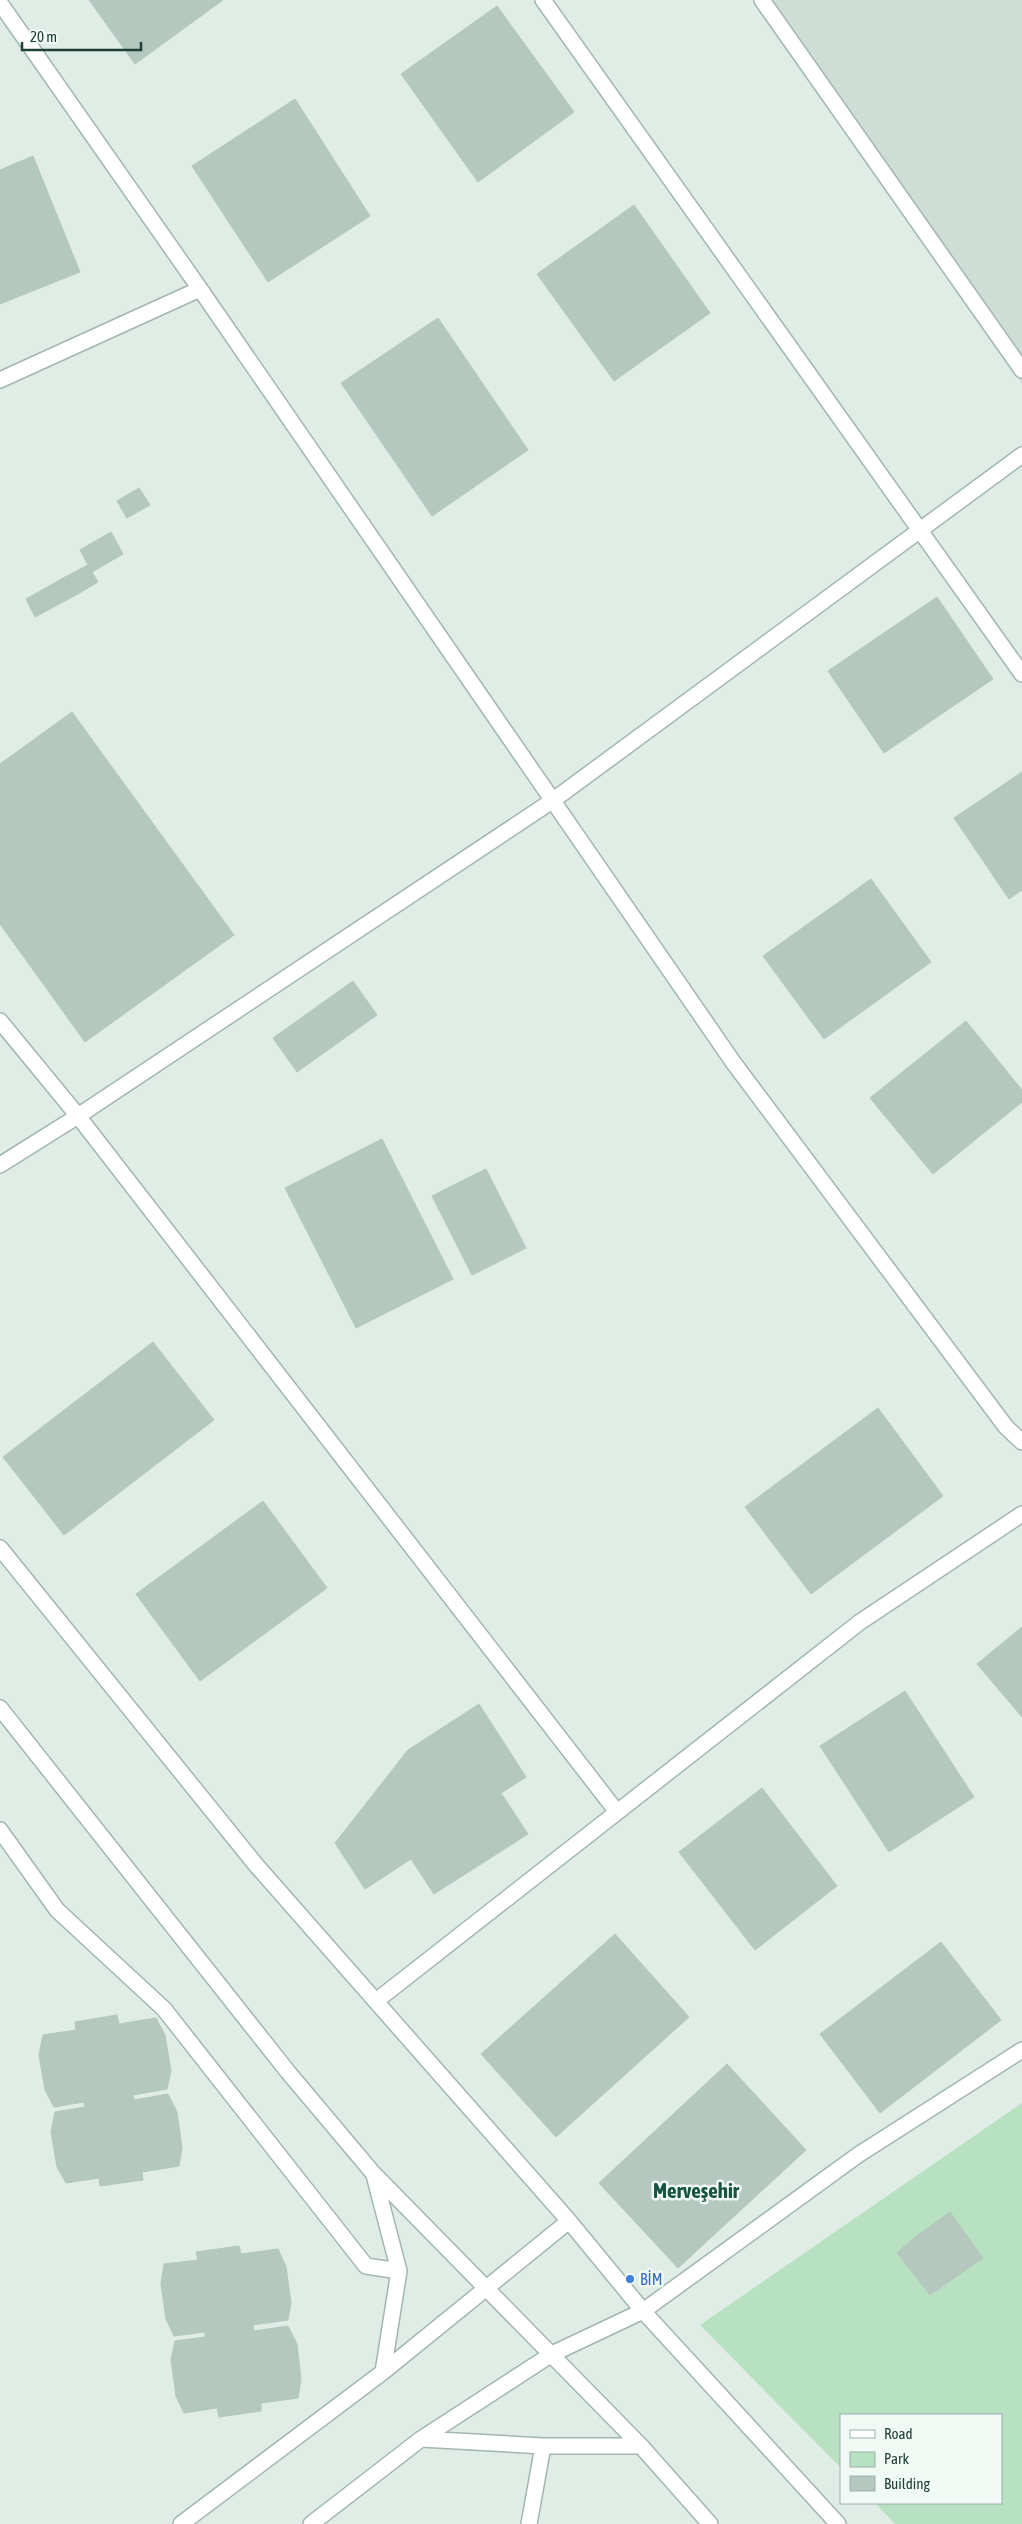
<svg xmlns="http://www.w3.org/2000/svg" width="1022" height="2524" font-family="'Asap Condensed',sans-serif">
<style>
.built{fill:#ceddd6}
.green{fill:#b7e1c1}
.building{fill:#b5c8c0;stroke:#b2c7be}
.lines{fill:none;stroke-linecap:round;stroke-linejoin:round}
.minor-casing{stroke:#a2b6ae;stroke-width:18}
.minor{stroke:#fff;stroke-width:15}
.shop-dot{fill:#3f7fe0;stroke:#f1f9f5;stroke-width:2}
.labels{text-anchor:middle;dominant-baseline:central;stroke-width:5;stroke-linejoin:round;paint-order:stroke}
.shop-label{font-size:16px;fill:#366cbe;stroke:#f1f9f5;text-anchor:start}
.district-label{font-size:21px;font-weight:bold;fill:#185444;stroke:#f1f9f5}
</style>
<rect width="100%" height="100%" fill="#e0ede7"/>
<path class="built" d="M764,0H1022V384Z"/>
<path class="green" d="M1022,2103V2524H895L875,2503H1001V2415H841V2468L700,2325Z"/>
<path class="building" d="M89,0H223L135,64Z
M497,6L574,112L478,182L401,74Z
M295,99L370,216L268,282L192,166Z
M33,156L80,272L0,304V170Z
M634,205L710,313L614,381L537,274Z
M438,318L528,450L432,516L341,383Z
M139,488L150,505L127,518L117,501Z
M111,532L123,554L92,572L80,550Z
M88,565L98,582L76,595L65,577Z
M65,577L76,595L35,617L26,599Z
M937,597L993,679L884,753L828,671Z
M72,712L234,935L85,1042L0,924V764Z
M1022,772V890L1009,899L954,818Z
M871,879L931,962L824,1039L763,956Z
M353,981L377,1015L297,1072L273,1038Z
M966,1021L1022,1090V1102L933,1174L870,1098Z
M382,1139L453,1279L356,1328L285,1188Z
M486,1169L526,1248L472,1275L432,1196Z
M153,1342L214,1420L64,1535L3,1457Z
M878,1408L943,1496L811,1594L745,1507Z
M263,1501L327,1588L200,1681L136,1594Z
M1022,1627V1717L977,1664Z
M905,1691L974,1797L889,1852L820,1746Z
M479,1704L526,1777L501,1793L528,1834L434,1894L411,1859L365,1889L335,1843L408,1750Z
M762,1788L837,1886L755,1950L679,1852Z
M615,1934L689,2017L556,2137L481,2054Z
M941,1942L1001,2020L880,2113L820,2034Z
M117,2015L119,2024L156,2018L165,2035L171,2071L167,2089L133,2095L134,2100L168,2094L177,2112L182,2148L179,2166L142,2172L143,2180L100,2186L99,2178L66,2183L57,2167L51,2132L55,2112L85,2107L84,2102L54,2107L45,2090L39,2055L43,2035L76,2030L75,2022Z
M727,2064L806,2150L678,2268L599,2183Z
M950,2212L983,2258L930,2295L897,2253L911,2240Z
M239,2246L241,2254L278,2249L286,2267L291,2302L288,2320L253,2325L254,2331L288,2326L297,2344L301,2379L298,2398L261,2403V2411L219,2417L217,2408L184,2413L176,2396L171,2360L175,2341L205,2337V2332L174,2336L166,2319L161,2284L164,2264L198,2260L196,2252Z"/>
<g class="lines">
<defs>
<path id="minor" d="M543,0L1022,674
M762,0L1022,370
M0,3L200,289L733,1062L1006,1427L1022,1442
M0,380L200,289
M0,1021L78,1116L617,1812
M0,1165L78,1116L552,801L1022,455
M0,1548L256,1865L569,2221L643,2311L838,2524
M0,1708L288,2072L373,2173L641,2446L710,2524
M0,1830L57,1910L164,2009L366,2266L399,2271
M376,2001L860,1622L1022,1514
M374,2175L399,2271L383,2372
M421,2439L543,2446H641
M181,2524L383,2372L569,2221
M311,2524L421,2439L552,2354L643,2311L858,2155L1022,2050
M529,2524L543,2446"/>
</defs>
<use href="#minor" class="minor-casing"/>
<use href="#minor" class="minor"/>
</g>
<circle class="shop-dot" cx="630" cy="2279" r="5"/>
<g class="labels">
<g class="shop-label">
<text x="640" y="2279">BİM</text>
</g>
<g class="district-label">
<text x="696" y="2190">Merveşehir</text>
</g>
</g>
<rect x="840" y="2414" width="162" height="90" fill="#f1f9f5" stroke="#9dafa9"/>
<rect x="850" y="2430" width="25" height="8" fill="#ffffff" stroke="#9dafa9"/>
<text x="884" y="2439" font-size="15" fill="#1f4036">Road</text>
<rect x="850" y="2452" width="25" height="15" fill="#b7e1c1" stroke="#9dafa9"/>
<text x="884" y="2464" font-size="15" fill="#1f4036">Park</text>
<rect x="850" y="2476" width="25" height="15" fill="#b5c8c0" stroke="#9dafa9"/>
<text x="884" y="2489" font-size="15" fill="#1f4036">Building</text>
<path d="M22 42v8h119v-8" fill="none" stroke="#1f4036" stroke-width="2.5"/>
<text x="30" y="42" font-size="15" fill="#1f4036" stroke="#f1f9f5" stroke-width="4" paint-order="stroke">20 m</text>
</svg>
